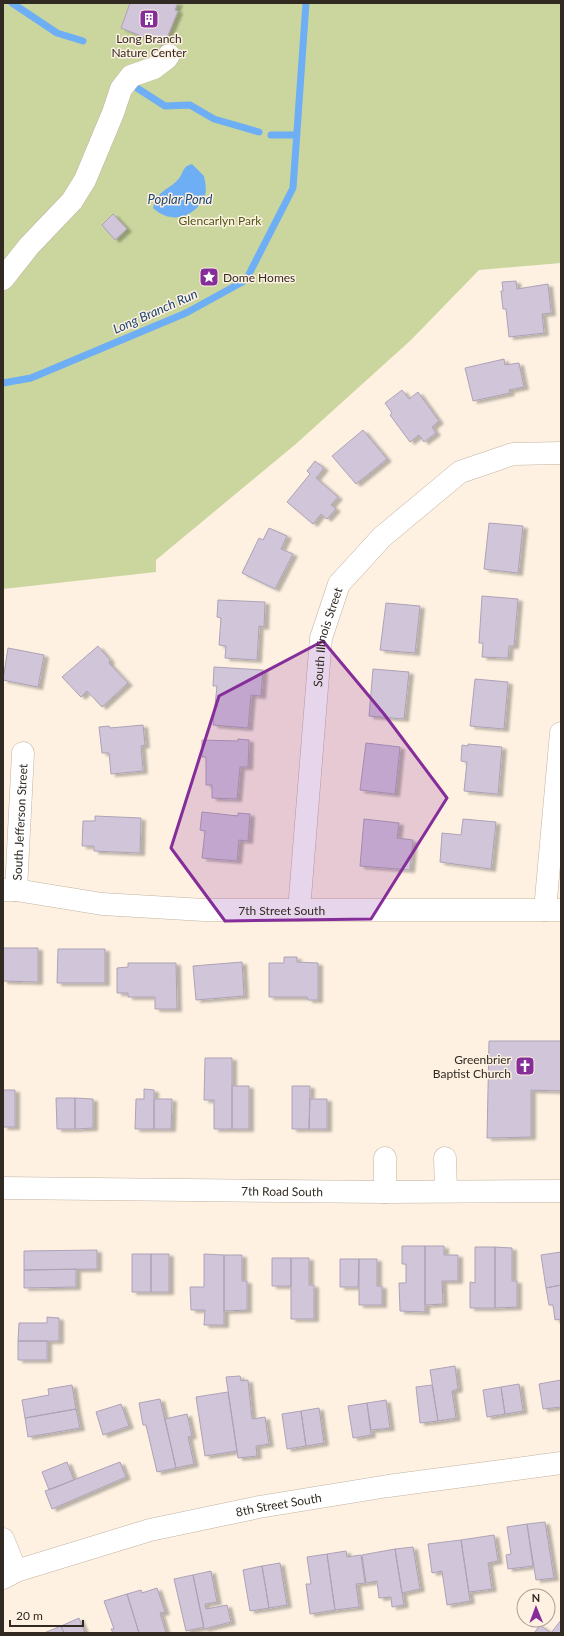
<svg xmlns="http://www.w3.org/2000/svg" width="564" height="1636" font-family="Lato,sans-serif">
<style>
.green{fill:#cad69e}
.water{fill:#6daef4}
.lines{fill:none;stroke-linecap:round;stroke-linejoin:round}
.stream{stroke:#6daef4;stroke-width:7}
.building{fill:#d1c5da;stroke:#ada2b6;filter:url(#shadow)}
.minor-casing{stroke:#c3b3a1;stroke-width:23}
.minor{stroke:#fff;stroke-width:22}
.marked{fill:#852d99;fill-opacity:0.2;stroke:#852d99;stroke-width:3;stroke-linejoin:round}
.labels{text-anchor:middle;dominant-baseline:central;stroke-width:3;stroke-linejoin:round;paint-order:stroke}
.poi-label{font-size:12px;fill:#302a22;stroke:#fef1e2}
.park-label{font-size:12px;fill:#4d5711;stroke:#fef1e2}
.street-label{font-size:12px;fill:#302a22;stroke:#fef1e2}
.water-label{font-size:13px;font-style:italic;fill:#1a4774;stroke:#fef1e2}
</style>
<defs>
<filter id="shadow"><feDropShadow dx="4.5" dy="2.5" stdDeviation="1" flood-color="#0004"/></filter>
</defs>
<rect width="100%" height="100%" fill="#fef1e2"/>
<path class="green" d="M3,3H561V263L479,270L411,340L297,443L156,560V572L3,589Z"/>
<path class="water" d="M192,164L204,176C205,181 207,190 205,195C196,218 171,225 153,208C157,189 171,190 180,177C184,171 183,166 192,164Z"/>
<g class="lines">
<path class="stream" d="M12,3L57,33L83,41
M137,88L165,106L190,105L214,119L259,132
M271,135H297
M3,383L31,378L186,313L246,280L293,188L306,3"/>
</g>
<path class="building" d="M130,3H178L175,10L178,11L164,45L121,28Z
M113,214L127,229L115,240L102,225Z
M516,281L517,289L548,284L551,313L542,314L544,333L509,337L506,309H503L501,291H503L502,282Z
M504,359L505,365L519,363L524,387L509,390L510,393L473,401L465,368Z
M402,390L409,399L418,392L439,421L432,427L436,433L424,442L419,435L410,442L390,415L392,413L385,403Z
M363,430L387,459L356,484L332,456Z
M315,461L324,468L316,478L338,497L331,505L336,509L327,519L321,514L313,524L287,502L310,474L307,471Z
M489,523L523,526L518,573L484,569Z
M269,528L287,536L281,549L293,554L275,589L242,573L259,538L263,540Z
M482,596L518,599L514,646H509L508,658L482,657L483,643H479Z
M218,600L265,602L264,627L259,626L257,660L225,658L226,646L219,645L221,618L217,617Z
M386,603L420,606L415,653L380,650Z
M98,646L110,660L109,663L128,683L102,707L87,691L81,697L62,677Z
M8,648L44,655L38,687L3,680Z
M214,667L263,670L261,696L251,695L248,728L213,725L217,686H213Z
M373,669L409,672L404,719L369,716Z
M475,679L508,682L504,729L470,726Z
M143,725L145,745L141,746L143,771L111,774L109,753H102L99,727L109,726L110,728Z
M238,739L249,740L248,767H240L237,799L212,798V785H206V757H202V740L238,741Z
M366,743L400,747L395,794L360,790Z
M468,744L502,747L498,794L464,791L467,762L461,761L462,745L468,746Z
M202,812L238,816V813L250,814L248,841L239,840L237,861L202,858L205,831L200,830Z
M95,816L141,818L140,853L94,851V846H82L83,821H95Z
M364,819L399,823L397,838L413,840L410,870L360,866Z
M463,819L496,822L491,869L440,862L442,833L461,835Z
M3,948H38V982L3,981Z
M58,949H105V983H57Z
M284,957H297V962L318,963V1000H308L307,997H269V963H284Z
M242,962L244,996L196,1000L193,966Z
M128,963H176L177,1009H155V997H128V993H117V968L128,967Z
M489,1041H561V1091L531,1090V1137L487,1138Z
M205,1058H232V1129H214V1100H204Z
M232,1086H249V1129H232Z
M292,1086H310L309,1129H292Z
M144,1089L154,1090V1129H135L136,1099H144Z
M3,1090H15V1127H3Z
M56,1098H75V1129H57Z
M75,1098L93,1099V1128L75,1129Z
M154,1099H172L171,1129H154Z
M310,1099H327V1129H309Z
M402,1246H425V1312L400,1311L399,1283H406V1264H402Z
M425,1246H444V1255H458V1281H442L443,1304L425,1305Z
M475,1247H495V1308H470V1282L475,1283Z
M495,1247L512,1248V1281H517V1307L495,1308Z
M97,1250V1269L24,1270V1251Z
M561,1252V1285L546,1288L541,1255Z
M132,1254H151V1292H132Z
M151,1254H169V1292H151Z
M204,1254L224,1255V1325H204L205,1310H191L190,1287H204Z
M224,1255H242V1281H247V1310L224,1311Z
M272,1258H291V1286H272Z
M291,1258H309V1285H314V1319H291Z
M340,1259H359L358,1287H340Z
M359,1259H377V1286H382V1305H359Z
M76,1269V1287L24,1288V1270Z
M561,1285V1319L555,1320L553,1305H549L546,1288Z
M47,1317L59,1318V1341H18L19,1323H47Z
M18,1341H47V1360H18Z
M455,1366L458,1389L452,1391L456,1418L438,1421L430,1370Z
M240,1376L241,1381L248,1380L252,1419L265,1417L269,1444L256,1446L257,1456L238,1458L226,1377Z
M561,1380V1407L543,1409L539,1384Z
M519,1384L523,1411L505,1414L501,1387Z
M72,1385L76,1409L25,1418L22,1400L49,1395L48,1389Z
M432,1385L438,1421L420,1423L416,1387Z
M501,1387L505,1414L487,1417L483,1390Z
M228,1392L237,1451L205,1456L196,1397Z
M160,1399L176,1468L157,1472L146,1425H143L139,1403Z
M386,1400L390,1428L371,1430L367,1403Z
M367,1403L371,1435L353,1438L348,1406Z
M121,1404L129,1426L103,1435L96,1412Z
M319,1408L324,1443L306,1446L301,1411Z
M76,1409L80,1428L28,1437L25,1418Z
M301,1411L306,1446L287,1449L282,1414Z
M187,1414L192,1436L188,1437L194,1464L176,1468L165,1419Z
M67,1462L74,1480L49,1490L42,1472Z
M120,1462L126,1477L52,1509L45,1491Z
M545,1522L554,1578L536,1580L527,1524Z
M527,1524L533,1566L508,1569L506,1555L511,1554L507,1527Z
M494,1535L498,1561L488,1563L492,1589L469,1592L461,1540Z
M461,1540L470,1601L447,1605L442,1571L432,1573L428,1544Z
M413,1547L420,1589L402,1593L395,1549Z
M395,1549L404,1605L392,1607L391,1597L379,1598L377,1581L366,1583L362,1555Z
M346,1551L347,1557L361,1555L365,1583L356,1584L359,1607L335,1610L327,1554Z
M327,1554L335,1610L310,1614L306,1584H311L307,1557Z
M280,1563L287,1605L269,1608L262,1566Z
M262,1566L269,1608L250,1611L243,1570Z
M211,1571L217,1602L205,1604L206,1609L227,1605L231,1622L204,1629L193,1575Z
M193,1575L204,1627L186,1631L174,1579Z
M157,1588L165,1612L160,1613L166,1633H139L127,1594L141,1590L142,1593Z
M127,1594L139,1633H113L111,1629H114L104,1601Z
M79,1618L85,1633H64L61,1626Z
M561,1620V1633H551Z
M540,1625L551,1633H534Z
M61,1626L64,1633H44Z"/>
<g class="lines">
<defs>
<g id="minor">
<path d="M3,279L29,246L72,201L85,180L113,113L121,89L131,76L154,68L167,58L169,55"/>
<path id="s1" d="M3,890H16L102,904L204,910H561"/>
<path id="s2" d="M16,890L23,753"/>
<path id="s3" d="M299,910L321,638L339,584L382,537L460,472L513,454L561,453"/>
<path d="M545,910L561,733"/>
<path d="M445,1158L446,1191"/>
<path id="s4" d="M3,1188L385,1192L561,1191"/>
<path d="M385,1192V1158"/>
<path d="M3,1539L16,1571"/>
<path id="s5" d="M3,1578L16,1571L150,1530L259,1507L388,1486L561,1463"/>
</g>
</defs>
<use href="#minor" class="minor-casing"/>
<use href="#minor" class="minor"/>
</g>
<path class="marked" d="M323,641L384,714L447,798L371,919L225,921L171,848L219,696Z"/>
<defs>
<symbol id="building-square" viewBox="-11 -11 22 22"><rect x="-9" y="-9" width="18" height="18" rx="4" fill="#852d99" stroke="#fef1e2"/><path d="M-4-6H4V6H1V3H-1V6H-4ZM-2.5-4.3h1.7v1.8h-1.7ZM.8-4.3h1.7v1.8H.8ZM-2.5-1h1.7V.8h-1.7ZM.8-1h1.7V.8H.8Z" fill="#fff"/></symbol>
<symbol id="sight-square" viewBox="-11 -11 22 22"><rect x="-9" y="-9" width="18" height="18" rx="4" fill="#852d99" stroke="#fef1e2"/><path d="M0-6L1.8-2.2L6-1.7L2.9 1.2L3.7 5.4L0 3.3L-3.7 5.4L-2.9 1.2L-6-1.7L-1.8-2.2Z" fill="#fff"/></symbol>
<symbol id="church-square" viewBox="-11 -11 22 22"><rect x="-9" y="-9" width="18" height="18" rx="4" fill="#852d99" stroke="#fef1e2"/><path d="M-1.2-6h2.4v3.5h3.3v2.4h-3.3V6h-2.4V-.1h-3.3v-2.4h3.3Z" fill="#fff"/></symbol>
</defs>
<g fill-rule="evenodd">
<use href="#building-square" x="138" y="8" width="22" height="22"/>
<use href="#sight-square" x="198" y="266" width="22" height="22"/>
<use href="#church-square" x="514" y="1055" width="22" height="22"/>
</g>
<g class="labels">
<g class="poi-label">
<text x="149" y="38">Long Branch<tspan x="149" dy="14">Nature Center</tspan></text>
<text x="223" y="277" text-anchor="start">Dome Homes</text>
<text x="511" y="1059" text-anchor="end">Greenbrier<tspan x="511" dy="14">Baptist Church</tspan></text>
</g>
<g class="park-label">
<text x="220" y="220">Glencarlyn Park</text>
</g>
<g class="street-label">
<text stroke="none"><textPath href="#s3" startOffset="275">South Illinois Street</textPath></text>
<text stroke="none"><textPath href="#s2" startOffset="68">South Jefferson Street</textPath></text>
<text stroke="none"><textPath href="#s1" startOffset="280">7th Street South</textPath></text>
<text stroke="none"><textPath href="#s4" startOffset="279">7th Road South</textPath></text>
<text stroke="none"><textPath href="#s5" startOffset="286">8th Street South</textPath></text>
</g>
<g class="water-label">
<text x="180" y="199">Poplar Pond</text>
<text transform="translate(155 311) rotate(-24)">Long Branch Run</text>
</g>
</g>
<rect width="564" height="1636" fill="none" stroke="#302a22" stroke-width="8"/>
<g transform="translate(536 1608) rotate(359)"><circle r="19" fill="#fef1e2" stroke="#aca195"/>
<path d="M0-3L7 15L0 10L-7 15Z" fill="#852d99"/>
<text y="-6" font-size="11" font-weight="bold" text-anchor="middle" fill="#302a22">N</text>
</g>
<path d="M10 1620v6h73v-6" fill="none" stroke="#302a22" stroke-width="2"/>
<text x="16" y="1620" font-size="12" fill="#302a22" stroke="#fef1e2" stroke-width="3" paint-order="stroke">20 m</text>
</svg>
